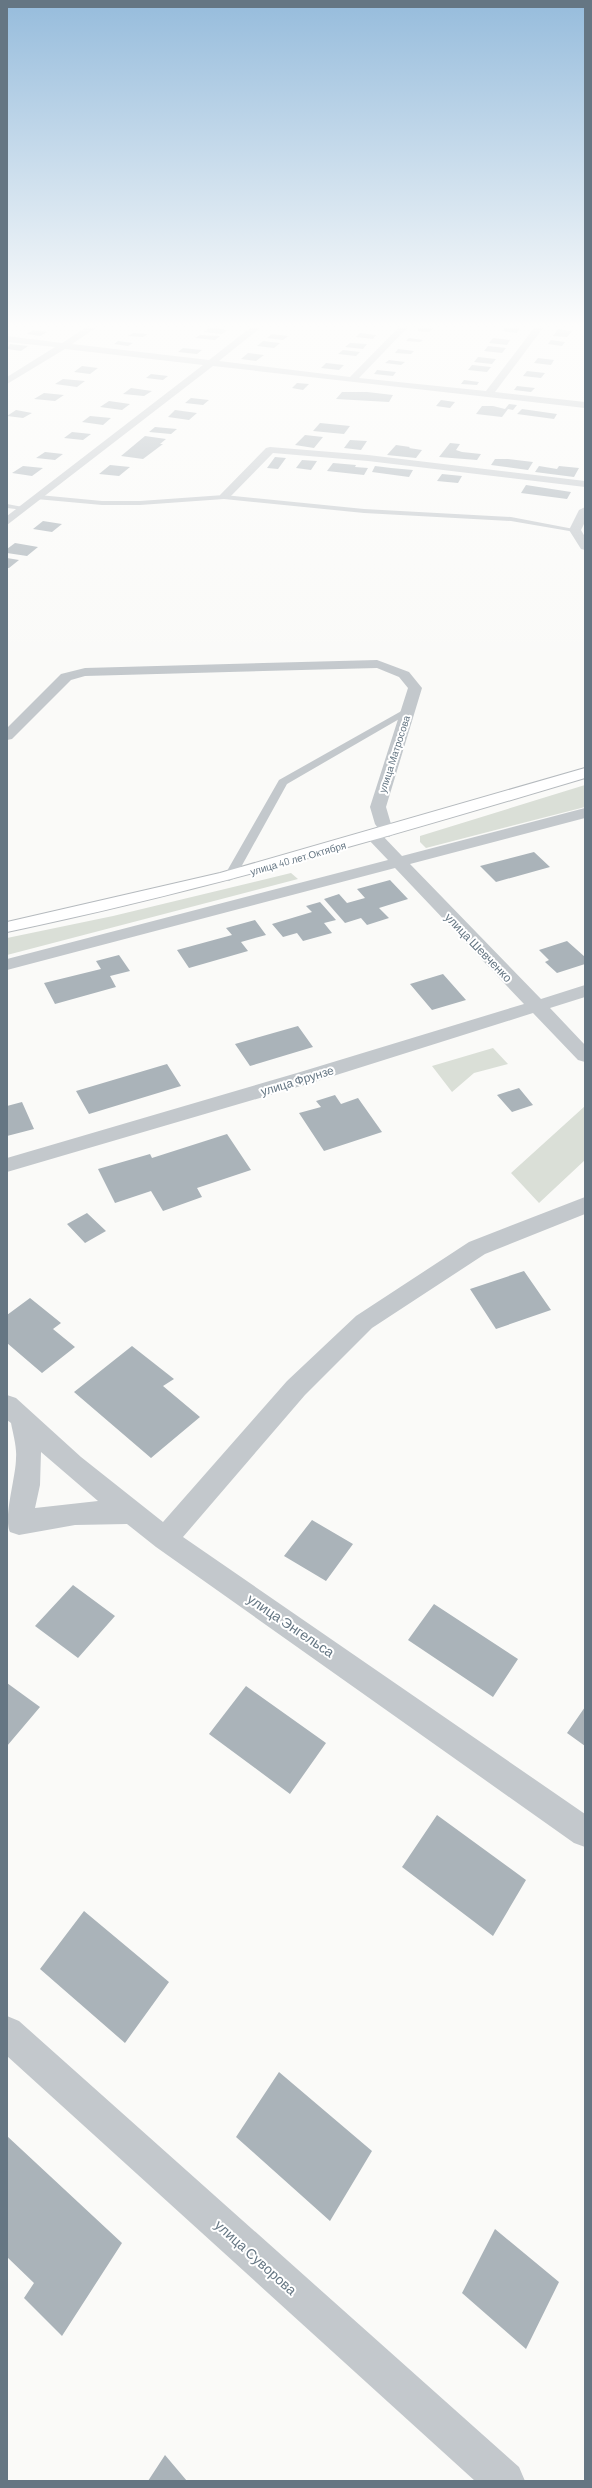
<svg xmlns="http://www.w3.org/2000/svg" width="592" height="2488" font-family="Barlow,sans-serif">
<style>
.green{fill:#dadfd7}
.building{fill:#aab3b9}
.lines{fill:none;stroke-linecap:round;stroke-linejoin:round}
.primary-casing{stroke:#b5babe;stroke-width:2}
.lane{fill:#c3c8cc;fill-rule:evenodd}
.street{fill:#c3c8cc;fill-rule:evenodd}
.primary{fill:#fff;fill-rule:evenodd}
.labels{text-anchor:middle;dominant-baseline:central;stroke-width:4;stroke-linejoin:round;paint-order:stroke}
.far-street-label{font-size:10px;fill:#657683;stroke:#fff}
.street-label{font-size:12px;fill:#657683;stroke:#fff}
.near-street-label{font-size:14px;fill:#657683;stroke:#fff}
</style>
<rect width="100%" height="100%" fill="#fafaf8"/>
<path class="green" d="M585,785V807L426,848L420,842V836Z
M291,873L298,879L7,955V938L113,916Z
M493,1048L508,1064L474,1073L452,1092L432,1066Z
M585,1106V1160L539,1203L511,1173Z"/>
<path class="building" d="M209,328H213L227,330L222,334L204,332Z
M419,328H433L429,332L417,331Z
M505,328H518L519,329L517,333L503,331Z
M558,329L572,331L567,337L553,336Z
M33,330L47,332L40,336L27,334Z
M133,333L148,334L143,337L128,336Z
M360,333L376,335L373,339L356,337Z
M272,334L288,336L283,340L267,338Z
M200,335L220,336L215,340L195,338Z
M409,338L423,340L420,342L406,341Z
M493,338L510,340L507,345L489,343Z
M551,340L565,342L562,346L548,344Z
M118,341L133,343L128,346L114,344Z
M263,341L280,343L274,348L257,346Z
M350,343L367,344L363,349L345,347Z
M10,344L28,346L21,351L7,349Z
M488,346L506,348L502,353L484,351Z
M183,348L202,350L197,354L178,352Z
M398,349L414,351L411,354L395,353Z
M343,350L360,352L356,356L338,354Z
M248,353L264,355L256,361L241,359Z
M478,357L496,359L492,364L474,362Z
M538,358L554,360L551,365L534,363Z
M389,360L405,362L401,365L385,363Z
M326,363L344,365L339,370L321,368Z
M472,365L491,367L487,372L468,370Z
M82,366L98,368L90,374L74,372Z
M377,370L396,372L393,376L374,374Z
M527,371L545,373L541,378L523,376Z
M151,374L168,376L163,380L146,378Z
M63,379L85,381L77,387L55,384Z
M464,380L479,382L477,385L461,384Z
M297,383L309,384L303,390L292,388Z
M517,386L535,388L531,392L514,390Z
M131,388L152,391L144,396L123,394Z
M342,392H367L393,395L389,402L336,399Z
M44,393L64,395L55,401L34,399Z
M191,398L209,400L203,405L185,403Z
M441,400L455,402L450,408L436,406Z
M109,401L130,404L122,410L100,407Z
M509,404L517,405L513,410L508,409L502,417L476,414L482,406H493L505,409Z
M522,409L557,414L554,419L517,414Z
M16,410L32,413L23,418L7,416Z
M175,410L197,413L189,420L168,417Z
M90,416L111,418L103,425L82,422Z
M320,423L350,426L344,434L313,431Z
M155,427L177,429L171,434L149,432Z
M72,432L91,434L83,440L64,438Z
M305,435L323,437L314,448L295,445Z
M145,436L166,439L160,444H163L143,459L121,456Z
M350,440L367,441L361,450L344,448Z
M450,443L460,444L456,450L462,452L481,454L477,460L439,457Z
M396,445L410,447L409,448L422,450L416,458L387,455Z
M45,452L63,454L55,460L36,458Z
M275,457L286,458L278,469L267,468Z
M495,459H508L533,462L528,470L491,465Z
M302,460L317,461L311,470L296,468Z
M333,463L356,465L355,467L368,468L364,475L327,471Z
M110,465L130,467L119,476L99,474Z
M23,466L43,468L32,476L12,473Z
M375,466L391,468L413,470L409,477L372,472Z
M539,466L557,469L559,466L579,468L574,477L535,472Z
M442,474L462,476L458,483L437,481Z
M526,485L571,492L567,499L521,493Z
M43,521L62,524L52,532L33,529Z
M15,543L38,547L27,556L7,553V549Z
M7,558L19,560L9,568H7Z
M534,852L550,867L496,882L480,866Z
M390,880L408,899L379,908L389,918L367,925L361,918L345,923L324,899L339,894L347,903L365,898L357,889Z
M320,902L336,920L324,923L332,933L303,941L297,933L283,937L272,924L312,912L306,906Z
M255,920L266,935L241,942L248,951L189,968L177,950L232,935L226,928Z
M567,941L585,957V964L557,973L545,962L549,960L539,950Z
M119,955L130,971L110,976L116,987L55,1004L44,983L101,969L96,961Z
M443,974L466,1000L432,1010L410,984Z
M298,1026L313,1047L250,1066L235,1044Z
M167,1064L181,1086L89,1114L76,1091Z
M519,1088L533,1105L512,1112L497,1095Z
M335,1095L341,1104L358,1098L382,1132L324,1151L299,1113L321,1107L316,1101Z
M22,1102L34,1129L7,1136V1106Z
M227,1134L251,1170L197,1188L202,1197L163,1211L151,1191L115,1203L98,1169L150,1154L152,1158Z
M87,1213L106,1231L85,1243L67,1224Z
M524,1271L551,1310L496,1329L470,1289Z
M30,1298L61,1323L53,1329L75,1347L42,1373L7,1343V1315Z
M132,1346L174,1379L163,1386L200,1417L151,1458L74,1392Z
M312,1520L353,1544L326,1581L284,1556Z
M73,1585L115,1616L78,1658L35,1626Z
M434,1604L518,1659L493,1697L408,1640Z
M7,1683L40,1707L7,1746Z
M246,1686L326,1743L290,1794L209,1734Z
M585,1707V1746L567,1733Z
M437,1815L526,1880L493,1936L402,1867Z
M84,1911L169,1982L125,2043L40,1969Z
M279,2072L372,2151L330,2221L236,2137Z
M7,2136L122,2243L62,2336L24,2298L34,2283L7,2257Z
M495,2229L559,2282L526,2349L462,2293Z
M165,2455L187,2481H148Z"/>
<g class="lines">
<defs>
<path id="primary" d="M585,768V778C394,835 203,891 7,932V922L220,873Z"/>
</defs>
<use href="#primary" class="primary-casing"/>
<path class="lane" d="M39,495L102,501H140L224,495L364,509L511,517L579,530L575,532L511,521L364,513L224,499L140,505H102L36,499L35,497Z
M7,504L28,508L24,510L7,508Z
M405,709L413,711L287,784L235,878L229,881L225,880L223,878L279,780Z"/>
<path class="street" d="M85,328H96L72,344L209,360L250,328H260L219,361L350,377L398,328H407L359,378L486,391L534,328H543L495,392L585,402V408L213,366L7,525V516L203,365L65,349L7,384V377L55,347L7,342V336L62,343Z
M270,447L368,455L585,481V487L368,461L273,453L228,499H220V495L266,448Z
M585,507V522L581,530L585,537V550L581,549L569,530L579,510Z
M377,660L409,672L422,688L386,807L391,824L397,832L389,837L383,835L375,824L370,807L408,688L399,677L377,668L85,676L71,680L12,739L7,740V728L61,674L85,668Z
M585,808V818L410,864L541,999L585,985V997L550,1008L585,1045V1062L578,1060L533,1013L311,1083L7,1172V1158L297,1073L524,1004L395,868L7,970V959L388,860L368,839L366,836L368,833H380L402,856Z
M585,1197V1214L485,1254L372,1328L305,1395L183,1537L585,1814V1847L574,1843L156,1547L127,1524L75,1525L19,1535L10,1532C3,1518 16,1477 16,1458C17,1447 13,1434 11,1423L7,1420V1395L16,1398L81,1457L163,1522L287,1381L356,1316L469,1242ZM41,1452L98,1501L35,1508L40,1485Z
M7,2016L19,2021L519,2467L525,2481H475L7,2056Z"/>
<use href="#primary" class="primary"/>
</g>
<linearGradient id="sky" x2="0" y2="1"><stop stop-color="#96bcdc"/><stop offset="0.48" stop-color="#fdfdfc"/><stop offset="1" stop-color="#fdfdfc" stop-opacity="0"/></linearGradient>
<rect width="592" height="677" fill="url(#sky)"/>
<g class="labels">
<g class="far-street-label">
<text transform="translate(394 754) rotate(-72)">улица Матросова</text>
<text transform="translate(298 858) rotate(-16)">улица 40 лет Октября</text>
</g>
<g class="street-label">
<text transform="translate(479 947) rotate(46)">улица Шевченко</text>
<text transform="translate(297 1080) rotate(-17)">улица Фрунзе</text>
</g>
<g class="near-street-label">
<text transform="translate(291 1625) rotate(34)">улица Энгельса</text>
<text transform="translate(256 2257) rotate(42)">улица Суворова</text>
</g>
</g>
<rect width="592" height="2488" fill="none" stroke="#657683" stroke-width="16"/>
</svg>
